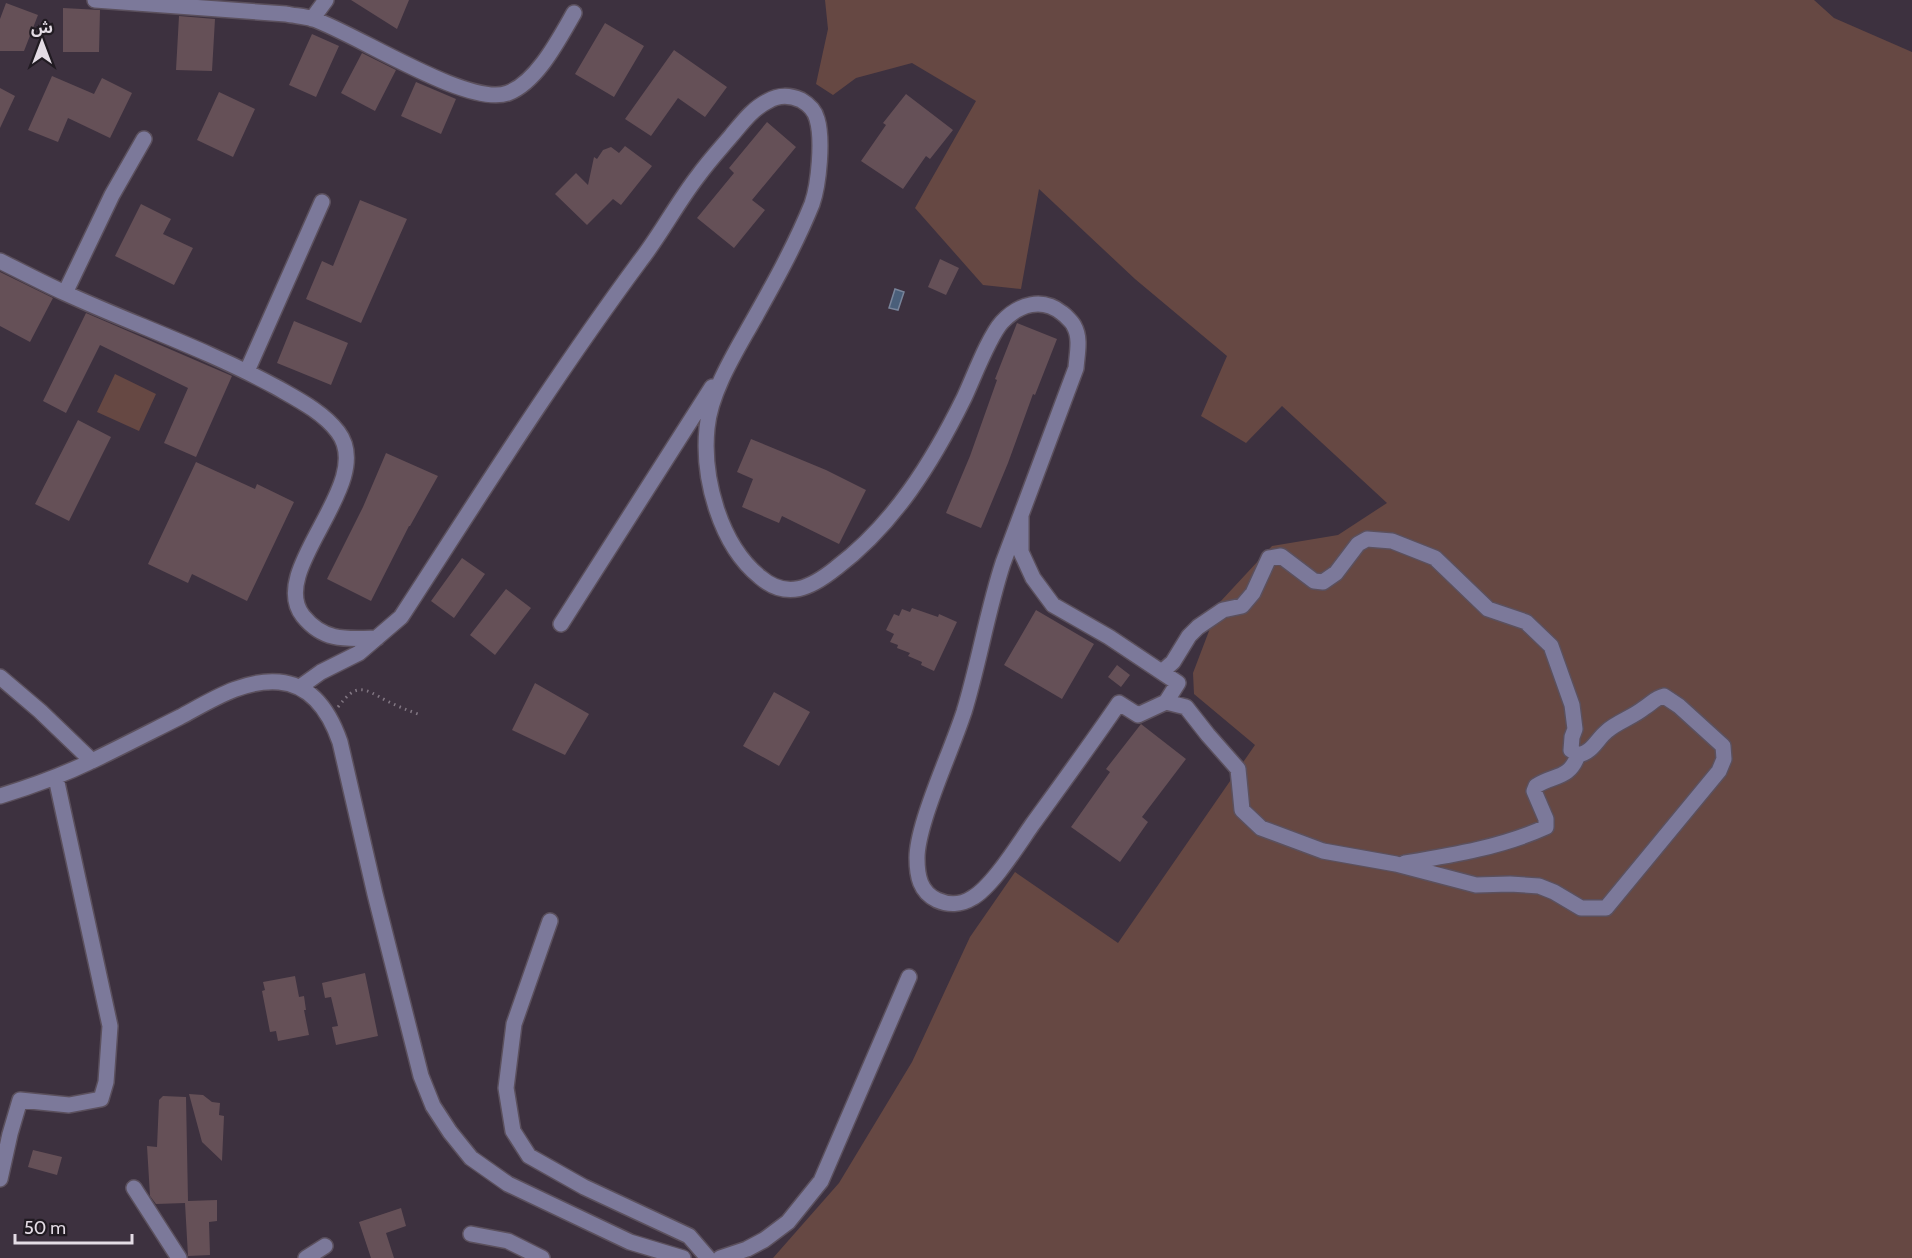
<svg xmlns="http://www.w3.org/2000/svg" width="1912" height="1258" font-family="Cabin,'Noto Sans Arabic',sans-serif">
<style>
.green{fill:#664843}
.water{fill:#4a5f7a;stroke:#78849a;stroke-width:1.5}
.building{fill:#655057}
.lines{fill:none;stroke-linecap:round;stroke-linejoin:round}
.minor-casing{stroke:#5b505d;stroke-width:18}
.path{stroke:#827783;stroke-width:3;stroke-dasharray:1.5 4.5;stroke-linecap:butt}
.minor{stroke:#7c799a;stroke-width:15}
</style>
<rect width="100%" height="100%" fill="#3d313f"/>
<path class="green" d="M825,0H1814L1834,18L1912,52V1258H773L839,1183L912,1062L970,937L1015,872L1118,943L1255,745L1194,694L1193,673L1220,602L1272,546L1338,535L1387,503L1282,406L1246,443L1201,416L1227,356L1135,279L1039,189L1021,289L983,285L915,208L976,101L912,63L856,78L833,95L816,84L828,29Z
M115,374L156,394L139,431L97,412Z"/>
<path class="water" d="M895,289L904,292L898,310L889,308Z"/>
<path class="building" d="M351,0H409L397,29Z
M6,3L38,15L24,51H0V19Z
M63,8L100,10L99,52H63Z
M179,16L215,19L212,71L176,70Z
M605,23L644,46L614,97L575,74Z
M312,34L339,46L316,97L289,85Z
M674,50L727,87L705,117L678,98L651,136L625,119Z
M362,53L396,70L375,111L341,93Z
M52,76L94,94L102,78L132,93L110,138L68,118L58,142L28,130Z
M416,82L456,99L441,134L401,116Z
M0,88L15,96L0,128Z
M219,92L255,109L233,157L197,140Z
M906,94L953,130L930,159L926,156L903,189L861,161L886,125L883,123Z
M767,122L796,147L752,200L765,210L734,248L697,218L734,173L729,168Z
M625,146L652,166L621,205L613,199L587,225L555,194L576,173L588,185L594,157L597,159L603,150L611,147L619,153Z
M360,200L407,219L361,323L306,299L322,261L333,266Z
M141,204L171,219L163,234L193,248L174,285L115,256Z
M940,259L959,268L946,295L928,287Z
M0,272L53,298L30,342L0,326Z
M86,313L232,376L196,457L164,443L188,388L100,345L66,413L43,401Z
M294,321L348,343L331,385L277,363Z
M1017,323L1057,339L1035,395L1033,394L1008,463L981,528L946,513L970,456L997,380L995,379Z
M78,420L111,437L69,521L35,504Z
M751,439L826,470L866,490L839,544L782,516L779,523L742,507L753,479L737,472Z
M386,453L438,476L410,526H409L371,601L327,579L363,507Z
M196,462L255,489L257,484L294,502L247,601L192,574L188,583L148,564Z
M462,558L485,574L454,618L431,601Z
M506,589L531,608L495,655L470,635Z
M912,608L938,617L939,614L957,622L934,671L921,665L922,662L908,656L910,653L897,648L898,645L890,642L894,634L886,630L894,614L899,616L902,609L910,612Z
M1036,610L1094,644L1062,699L1004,665Z
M1117,665L1130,675L1121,687L1108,677Z
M535,683L589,714L565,755L512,730Z
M774,692L810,712L779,766L743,746Z
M1141,724L1186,759L1142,817L1148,822L1120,862L1071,827L1110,772L1106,769Z
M365,973L378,1036L336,1045L332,1027L338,1026L331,997L325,998L322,983Z
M295,976L299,997L304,996L306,1010H304L309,1035L278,1041L276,1031L270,1032L262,991L265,990L263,982Z
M189,1094L203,1095L212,1102L220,1103L219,1115L224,1116L222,1161L202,1142Z
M163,1096L186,1097L188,1201L217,1200V1221L209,1222L210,1255L188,1256L185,1203L156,1204L150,1196L147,1146L157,1147L159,1100Z
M33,1150L62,1157L57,1175L28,1167Z
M401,1208L406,1226L386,1233L394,1258H371L359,1222Z"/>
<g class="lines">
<defs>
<path id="minor" d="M95,0L286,14C295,16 305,16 313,19C355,33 469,108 508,93C537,82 559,39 574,13
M312,19L326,0
M0,261C22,272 43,283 65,293C135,325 208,350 276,387C297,399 323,412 338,432C377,483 266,570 303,616C324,642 347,639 377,638
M65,293L112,195L144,139
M247,371L322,202
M561,624L712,387
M1163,671L1173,662L1189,636L1198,627L1223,610L1242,606L1253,593L1269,558L1281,556L1314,581L1323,582L1336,573L1358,544L1367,539L1392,541L1435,558L1488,609L1526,622L1551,646L1572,705L1575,729L1572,737L1571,750L1578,755C1592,753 1597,739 1607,731C1617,722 1633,717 1644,708C1652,703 1655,698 1664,696L1679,706L1723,746L1724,759L1719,771L1606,908H1581L1554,892L1539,886L1510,884L1476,885L1396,864L1323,851L1261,828L1242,810L1238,769L1208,735L1186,707L1166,702
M0,677L40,711L92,761
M300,687L321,672L359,653L401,617C479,497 555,376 640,261C661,234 677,203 698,176C708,162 720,149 731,136C742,123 752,109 768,101C778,95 790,95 801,100C808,104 815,111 817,119C823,139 819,184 812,204C795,246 772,287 750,326C733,356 710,394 707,428C702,478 720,545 760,577C787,600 811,588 836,568C894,524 932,463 964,398C973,379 989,336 1002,322C1019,304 1042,297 1062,313C1065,315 1073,323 1074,326C1081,338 1077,354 1076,368L1003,563C987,612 979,663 964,712C952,748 936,782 925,818C921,831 917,845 917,858C917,876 920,892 937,900C948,905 961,905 972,898C992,887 1018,845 1032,825C1061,785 1091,744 1119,703L1138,715L1166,702L1178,683L1109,637L1053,605L1033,578L1021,552V516
M0,796C33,786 63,775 94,760C123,746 152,731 180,717C210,701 243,679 279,682C313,685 330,713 340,742L375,894L421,1076L433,1106L450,1132L471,1158L508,1184L630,1242L683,1258
M1405,863C1453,855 1502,847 1546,827V819L1534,791L1536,786C1554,774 1569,780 1578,755
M550,921L514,1024L506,1088L513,1131L529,1156L584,1187L689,1236L708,1258
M0,1179L10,1134L20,1100L69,1105L101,1099L106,1082L110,1026L56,778
M134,1188L179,1258
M471,1234L508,1241L542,1258
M306,1258L325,1246
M720,1258L747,1249L764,1240L788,1222L821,1181L909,977"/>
</defs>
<use href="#minor" class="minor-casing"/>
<path class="path" d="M338,707C357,682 363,688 387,701C397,706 407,710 418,714"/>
<use href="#minor" class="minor"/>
</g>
<g transform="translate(42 42)" stroke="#211b22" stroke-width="4.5" paint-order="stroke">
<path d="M0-4.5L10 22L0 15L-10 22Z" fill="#e4dce5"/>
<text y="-9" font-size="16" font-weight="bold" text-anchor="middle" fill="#e4dce5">ش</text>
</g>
<path d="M15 1234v9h117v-9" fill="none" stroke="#e4dce5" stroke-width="3"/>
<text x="24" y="1234" font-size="18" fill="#e4dce5" stroke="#211b22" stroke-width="4.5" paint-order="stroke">50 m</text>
</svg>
